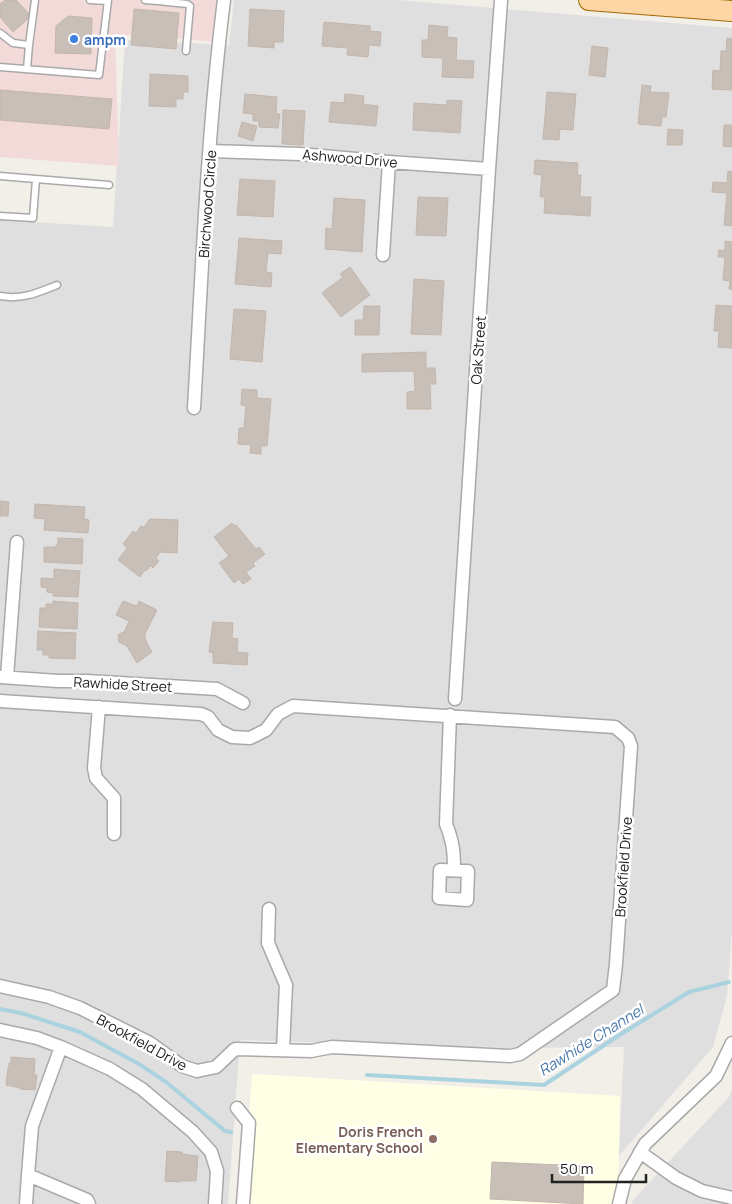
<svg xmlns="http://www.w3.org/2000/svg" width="732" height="1204" font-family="Manrope,sans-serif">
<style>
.residential{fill:#e0dfdf}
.commercial{fill:#f2dad9}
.education{fill:#ffffe5}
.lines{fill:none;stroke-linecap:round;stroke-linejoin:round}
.stream{stroke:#aad3df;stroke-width:4}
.building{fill:#c7bfb8;stroke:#c4b6ab}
.service-casing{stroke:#a9a9a9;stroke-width:9}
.minor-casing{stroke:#a9a9a9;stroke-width:15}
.primary-casing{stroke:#a06b00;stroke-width:22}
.service{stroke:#fff;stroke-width:6}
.minor{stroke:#fff;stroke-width:12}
.primary{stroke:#fcd6a4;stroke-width:20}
.shop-dot{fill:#3f7fe0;stroke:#fff;stroke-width:2}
.education-dot{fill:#8d6e63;stroke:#fff;stroke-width:2}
.labels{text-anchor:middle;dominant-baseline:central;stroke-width:5;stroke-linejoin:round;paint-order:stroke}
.shop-label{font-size:14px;font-weight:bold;fill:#366cbe;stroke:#fff;text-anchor:start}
.street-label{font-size:14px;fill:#222;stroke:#fff}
.education-label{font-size:14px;font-weight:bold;fill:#785e54;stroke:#fff;text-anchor:end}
.water-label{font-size:15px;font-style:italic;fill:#4a7aab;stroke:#fff}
</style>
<rect width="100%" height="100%" fill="#f2efe9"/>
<path class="residential" d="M234,0H399L732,28V930L727,996L713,1047L619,1156L624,1047L504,1048L240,1040L228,1204H0V220L113,227L125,40L229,45Z
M732,1090V1204H632L633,1200L729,1097Z"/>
<path class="commercial" d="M0,0H224L219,42L115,34L119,166L0,157Z"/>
<path class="education" d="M252,1074L620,1096L618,1204H243Z"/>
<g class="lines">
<path class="stream" d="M0,1009L21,1013L80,1032L139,1064L166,1082L225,1131L231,1132
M367,1075L544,1085L618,1036L689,992L729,982"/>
</g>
<path class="building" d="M5,0H16L31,16L13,32L0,17V4Z
M134,9L179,13L176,49L131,45Z
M250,9L284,11L283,42H274V48L248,46Z
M68,16L92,18L91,54L55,53L56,26Z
M324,22L370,26V31L381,32L380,46L369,45L368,57L347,55L348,48L322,46Z
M429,25L448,27L447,37L457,38L456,60L474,61L473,78L442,77L443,58L422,57V40H428Z
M727,38L732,39V86L731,90L712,89L713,70L720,71L721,51H726Z
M592,46L608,48L605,77L589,75Z
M150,74L188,76V92H183V99H176V107L149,106Z
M642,85L651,86L650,92L669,93L666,117H662L661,126L638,124Z
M0,90L112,99L109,129L0,120Z
M547,92L576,94L573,130L560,129L559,140L543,139Z
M245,94L277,97L276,114H280L278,128L259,127V121H253V114L243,113Z
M345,94L364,96L363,104L378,106L376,126L329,122L331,102L344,103Z
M447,100L462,101L460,133L413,130L414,103L447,105Z
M283,110L305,111L303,145L282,144Z
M242,122L257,126L253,141L238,136Z
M724,125H732V147L723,146Z
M668,129L683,130L682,145H667Z
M535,160L578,163L577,175H581L580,197H591L590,216L544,213L545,197H540L542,175L534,174Z
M728,171L732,172V226L724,225L727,193L712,192L713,182L727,183Z
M240,179L275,181L273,217L237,215Z
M418,197L448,198L446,236L416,235Z
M334,198L365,200L362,252L325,249L326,228L332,229Z
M239,238L282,241L281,254L268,253L266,272L272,273L271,287L235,284Z
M725,241L732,242V289H729L730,281L723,280L725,257H718L719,250L725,251Z
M350,267L370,295L341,317L322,293L343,277L340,274Z
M414,279L444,281L441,335L411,334Z
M716,305L732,306V348L718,347L719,331H714Z
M364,306H380L379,335H355V320H363Z
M234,309L266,311L262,362L230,359Z
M426,352V368H435L436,384H430L431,409H407V392L415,391L414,371L362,372V354Z
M242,389L257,390V398L271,399L267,446H261V454L250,453L251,445L238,444L239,428H244L246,406L241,405Z
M0,501L9,502L8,516H0Z
M35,504L85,507L84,519L89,520L88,533L44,530L45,519L34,518Z
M150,519L178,520L177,553L159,552V554L156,558L159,561L153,568L151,566L147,570L144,571L140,577L118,560L127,548L123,544L133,531L136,533L141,526L144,527Z
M232,523L234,526L236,525L256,549L259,547L265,554L253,563L255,566L246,572L251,579L243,584L239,579L234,583L219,563L229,556L214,537Z
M58,538L83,539L82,564L44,562V547H55L58,543Z
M54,569L80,571L78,597L53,596V593L47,592V588L41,587V578L54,579Z
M53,601L78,603L77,629L39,627L40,608H46V604H53Z
M123,601L137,606L139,601L157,610L145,634V639L152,652L137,663L127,646L119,642L118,635L125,631L129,621L116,615Z
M213,622L233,623L232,638L238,639L237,652L248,653L247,665L213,663V653L209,652Z
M38,631L76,633L75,659L49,658V655H43V650H37Z
M11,1057L35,1059L34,1075H37L35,1090L20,1089V1088L6,1085L8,1068H9V1063H11Z
M167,1151L182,1152V1154L198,1156L196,1181H180V1182L165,1181Z
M492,1162L584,1166L583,1204L490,1199Z"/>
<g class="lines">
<defs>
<path id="service" d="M90,0L108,1
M145,0L158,1V0
M158,1L187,4L190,6L186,51
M0,33L13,43L29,45L35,0
M0,67L99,75L108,0
M27,69L29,45
M0,176L36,179L33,218L0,216
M36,179L109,185
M0,296C22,300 37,293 57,285"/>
<path id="minor" d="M210,151L300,154L389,162L489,169
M383,255L389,162
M194,408C202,272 207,135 224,0
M0,677L58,681H87L217,689L243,703
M7,677L17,542
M455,699L489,169L501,0
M0,701L201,714L208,717L218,730L232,737L250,738L266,730L278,714L293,706L615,727L628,738L631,746L616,964L613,990L520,1054L510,1056L332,1047L311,1051L235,1049L216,1067L197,1071L182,1066L150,1043L80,1008L49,997L0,986
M99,707L94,768L96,778L114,798V834
M450,715L446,824C453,842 454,851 454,870
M440,870L468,871L467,900L439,898Z
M269,909L268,943L286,985L283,1049
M0,1030L37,1038L61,1047L110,1069L142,1089L193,1132L211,1152L217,1171L215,1204
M237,1108L249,1123L243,1204
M640,1152L676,1178L702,1191L732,1198
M28,1175L32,1126L61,1047
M26,1204L28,1175L87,1200L89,1204
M619,1204L625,1179L645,1144L716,1076L732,1043"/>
<path id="primary" d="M589,0L732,11"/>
</defs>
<use href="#service" class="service-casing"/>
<use href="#minor" class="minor-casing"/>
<use href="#primary" class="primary-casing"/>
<use href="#service" class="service"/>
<use href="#minor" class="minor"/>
<use href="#primary" class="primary"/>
</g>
<circle class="shop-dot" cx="74" cy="39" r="5"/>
<circle class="education-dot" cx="433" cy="1139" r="5"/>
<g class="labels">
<g class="shop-label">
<text x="84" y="39">ampm</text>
</g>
<g class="street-label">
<text transform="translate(350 158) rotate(5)">Ashwood Drive</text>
<text transform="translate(207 204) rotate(-86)">Birchwood Circle</text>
<text transform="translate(478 350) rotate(-86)">Oak Street</text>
<text transform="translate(123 684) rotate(3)">Rawhide Street</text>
<text transform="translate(623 867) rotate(-86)">Brookfield Drive</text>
<text transform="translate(142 1042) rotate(29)">Brookfield Drive</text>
</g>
<g class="education-label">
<text x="423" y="1131">Doris French<tspan x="423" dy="16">Elementary School</tspan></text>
</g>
<g class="water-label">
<text transform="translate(591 1040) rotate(-32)">Rawhide Channel</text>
</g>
</g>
<path d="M552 1174v8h94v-8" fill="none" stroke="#222222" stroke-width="2.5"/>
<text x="560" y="1174" font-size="15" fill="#222222" stroke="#ffffff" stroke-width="4" paint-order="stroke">50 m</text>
</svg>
